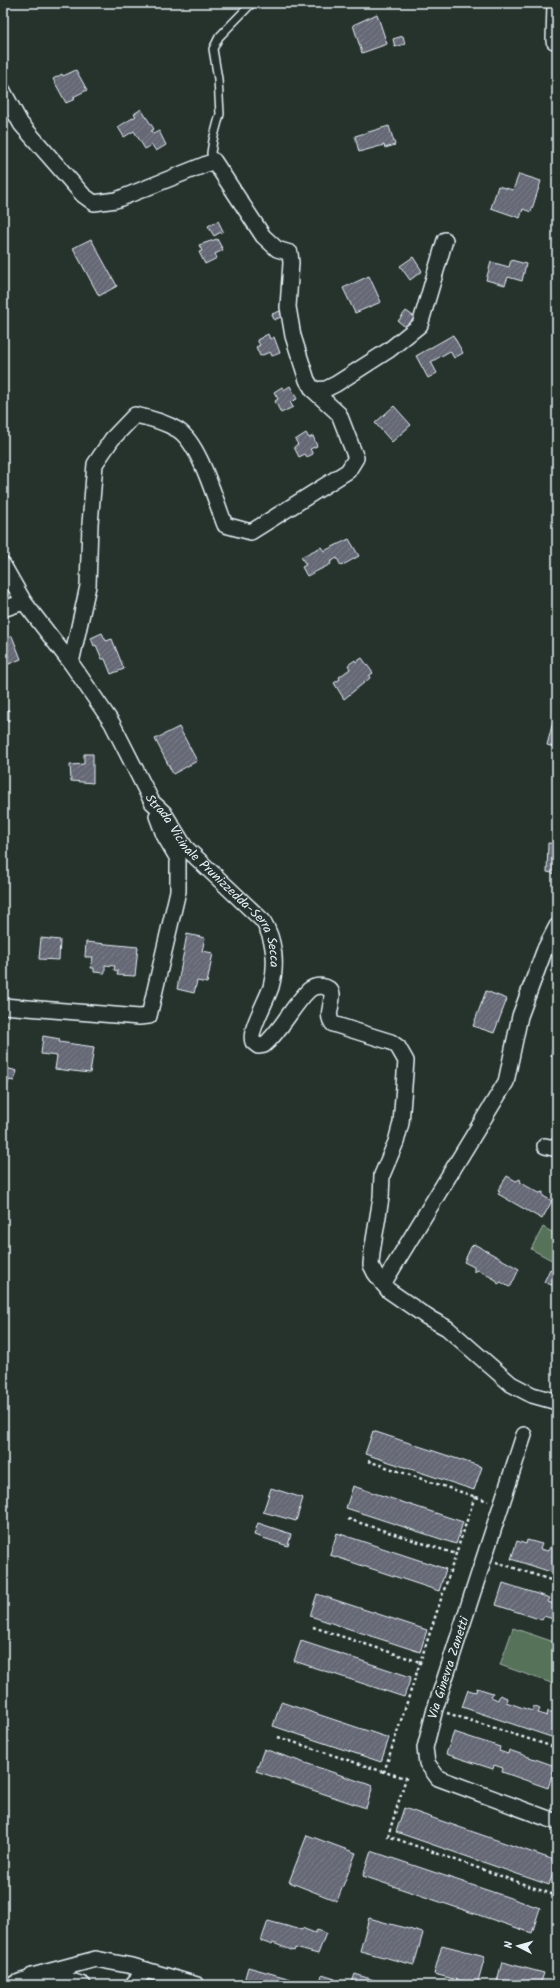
<svg xmlns="http://www.w3.org/2000/svg" width="560" height="1988" font-family="Kalam,sans-serif">
<style>
.green{fill:#567259;stroke:#9fb2a8}
.building{fill:url(#building-hatch);stroke:#e8f1f8}
.lines{fill:none;stroke-linecap:round;stroke-linejoin:round}
.service-casing{stroke:#e8f1f8;stroke-width:10}
.minor-casing{stroke:#e8f1f8;stroke-width:18}
.path{stroke:#e8f1f8;stroke-width:2.5;stroke-dasharray:3 3;stroke-linecap:butt}
.service{stroke:#26332d;stroke-width:7}
.minor{stroke:#26332d;stroke-width:15}
.labels{text-anchor:middle;dominant-baseline:central;stroke-width:3;stroke-linejoin:round;paint-order:stroke}
.street-label{font-size:13px;fill:#e8f1f8;stroke:#26332d}
</style>
<defs>
<pattern id="building-hatch" width="6" height="6" patternUnits="userSpaceOnUse"><rect width="6" height="6" fill="#656875"/><path d="M-1 1l2-2M0 6l6-6M5 7l2-2" fill="none" stroke="#7b7e89"/></pattern>
</defs>
<rect width="100%" height="100%" fill="#26332d"/>
<filter id="ink" filterUnits="userSpaceOnUse"><feTurbulence type="fractalNoise" baseFrequency=".025" numOctaves="2"/><feDisplacementMap in="SourceGraphic" scale="8" xChannelSelector="R" yChannelSelector="G"/><feConvolveMatrix kernelMatrix="1 2 1 2 8 2 1 2 1" color-interpolation-filters="sRGB"/></filter>
<g filter="url(#ink)">
<path class="green" d="M543,1227L557,1235V1263L531,1249Z
M513,1628L557,1643V1685L500,1665Z"/>
<path class="building" d="M377,14L387,44L362,53L353,25Z
M403,36L405,44L395,47L393,39Z
M76,70L87,90L73,97L75,99L66,103L53,79L62,74L63,76Z
M141,109L154,129L151,131L153,134L159,131L166,145L156,151L152,145L145,149L134,131L124,137L118,127L136,116L134,114Z
M389,126L395,145L385,148L384,145L359,152L355,136Z
M519,174L541,181L531,212L523,209L520,218L491,208L498,186L513,190Z
M218,221L223,231L214,236L208,226Z
M91,239L117,286L99,296L73,248Z
M217,239L223,250L215,254L217,258L205,264L199,252L202,251L199,245Z
M413,257L422,271L410,280L400,266Z
M511,260L526,264L522,281L508,277L505,285L486,280L491,262L509,267Z
M369,276L381,302L355,313L343,288Z
M283,310L281,317L274,320L272,314Z
M406,311L416,318L408,329L398,321Z
M268,334L270,339L274,337L280,353L272,356L270,352L260,356L256,347L260,345L257,340Z
M453,335L463,353L454,358L450,351L431,362L437,373L428,378L416,356Z
M290,386L297,399L290,402L293,407L281,413L275,401L278,399L274,392L282,387L284,390Z
M394,406L411,425L392,442L375,423Z
M306,433L309,438L313,436L317,446L310,449L313,454L307,457L305,454L299,457L294,447L298,444L295,440Z
M349,539L359,556L341,566L337,558L330,562L331,564L307,576L302,567L306,565L301,557L321,547L324,551Z
M102,633L106,641L112,639L124,669L111,674L105,659H102L96,645L94,646L91,638Z
M12,636L21,659L4,666L6,672L3,673V640Z
M362,658L373,673L369,676L370,678L344,699L334,683L340,679L339,677L350,669L348,665L355,660L356,662Z
M3,710H9V721H3Z
M556,719H557V748L547,745L553,722Z
M179,727L197,761L173,774L155,739Z
M84,754H93V783L71,781L70,765L84,764Z
M557,841V874L547,872L548,843L557,844Z
M187,934L205,938L202,951L213,953L207,983L197,981L194,993L177,989Z
M41,938L60,940L59,960L39,959Z
M86,942L138,947L135,976L117,975L118,971L114,970L115,966L105,965V973L94,972V968H91L93,957H85Z
M486,991L507,999L494,1033L473,1026Z
M555,1033L557,1034V1057L551,1056Z
M43,1036L60,1039L59,1042L94,1047L90,1073L55,1069L57,1056L41,1054Z
M6,1068L17,1071L14,1081L9,1080L7,1087L3,1086Z
M507,1176L516,1181L520,1179L521,1183L539,1193L543,1192V1196L552,1201L542,1219L498,1194L500,1191L498,1190Z
M474,1244L519,1269L511,1286L509,1287L501,1282L498,1284L496,1280L478,1270L474,1272V1267L464,1262L471,1247Z
M550,1269L557,1273V1287L544,1282Z
M373,1431L482,1467L474,1490L365,1454Z
M353,1486L463,1522L456,1544L346,1508Z
M271,1488L303,1498L296,1521L263,1512Z
M258,1523L291,1534L288,1546L254,1535Z
M337,1533L446,1569L439,1591L330,1555Z
M527,1540L542,1544L540,1549L548,1551L550,1547L557,1549L555,1554H557V1574L511,1559L517,1541L526,1544Z
M503,1583L550,1598L548,1602L557,1605V1625L551,1624L553,1619L544,1616L542,1620L496,1605Z
M317,1594L427,1630L420,1652L310,1616Z
M301,1641L411,1677L404,1697L294,1661Z
M477,1688L493,1693L491,1697L498,1700L500,1695L507,1698L506,1702L532,1711L533,1706L540,1709L538,1713L547,1716L548,1711L557,1714V1739L462,1707L468,1690L476,1692Z
M281,1702L389,1738L381,1762L273,1726Z
M454,1732L500,1747L499,1751L508,1754L509,1750L555,1766L548,1788L502,1772L503,1768L494,1765L493,1769L446,1754Z
M264,1749L373,1786L366,1808L256,1771Z
M404,1808L557,1861L549,1885L396,1832Z
M307,1835L356,1853L337,1901L289,1882Z
M371,1851L540,1908L532,1933L363,1876Z
M369,1918L423,1933L414,1965L360,1951Z
M268,1921L302,1930V1928L315,1933L317,1930L326,1933L318,1954L295,1948L294,1951L273,1943L272,1945L261,1941Z
M442,1945L485,1956L477,1985L434,1974Z
M502,1962L544,1973L540,1985H496Z
M248,1967L291,1979L290,1982L301,1985H243Z
M355,1974L377,1981L376,1985H351Z
M322,1975L335,1979L333,1985H319Z"/>
<g class="lines">
<defs>
<path id="service" d="M214,161L211,153L213,140L220,114L218,79L213,49L219,37L252,3"/>
<g id="minor">
<path d="M554,41L555,3"/>
<path d="M3,91L21,124L83,195L94,203L116,200L214,161L263,236L277,249L290,253L291,263L288,307L293,336L307,380L313,390L339,414L356,458L348,471L251,532L225,525C215,500 200,444 178,430C165,422 150,418 135,415L112,439L95,464L90,524L88,586L71,663"/>
<path d="M313,390L326,389L336,384L389,350L420,325L445,240"/>
<path id="s1" d="M3,565L24,602L71,663L112,723L152,802L164,813L185,847L263,921C275,940 277,966 271,987C267,1000 248,1032 253,1042L258,1046L264,1045C282,1030 292,1006 309,990C316,984 330,985 332,994C333,1006 325,1014 333,1024L391,1042L398,1047L406,1061L401,1123L396,1142L382,1175L381,1198L372,1252L371,1265L375,1273L388,1290L427,1317L447,1328L511,1384L532,1395L557,1402"/>
<path d="M3,609L24,602"/>
<path d="M3,1006L139,1017L149,1016L178,891V859L164,835L157,816"/>
<path d="M545,1146L557,1149"/>
<path d="M383,1284L506,1082L520,1016L545,949L557,926"/>
<path d="M524,1435L435,1709L425,1748L427,1763L438,1778L557,1822"/>
<path d="M32,1976L96,1959L132,1966L197,1985"/>
<path d="M12,1985C41,1972 53,1974 83,1985"/>
<path d="M132,1985L146,1970"/>
</g>
</defs>
<use href="#service" class="service-casing"/>
<use href="#minor" class="minor-casing"/>
<path class="path" d="M368,1461L488,1501
M475,1496L384,1772L406,1778L388,1836L557,1896
M348,1519L456,1554
M496,1562L557,1582
M313,1627L420,1662
M447,1713L557,1748
M278,1737L384,1772"/>
<use href="#service" class="service"/>
<use href="#minor" class="minor"/>
</g>
</g>
<g class="labels">
<g class="street-label">
<text stroke="none"><textPath href="#s1" startOffset="383">Strada Vicinale Prunizzedda-Serra Secca</textPath></text>
<text transform="translate(449 1668) rotate(-72)">Via Ginevra Zanetti</text>
</g>
</g>
<rect width="560" height="1988" fill="none" stroke="#26332d" stroke-width="16"/>
<rect x="8" y="8" width="544" height="1972" fill="none" stroke="#e8f1f8" stroke-width="1.5" filter="url(#ink)"/>
<g transform="translate(518 1946) rotate(276)" stroke="#26332d" stroke-width="3" paint-order="stroke">
<path d="M0-3L7 15L0 10L-7 15Z" fill="#e8f1f8"/>
<text y="-6" font-size="11" font-weight="bold" text-anchor="middle" fill="#e8f1f8">N</text>
</g>
</svg>
